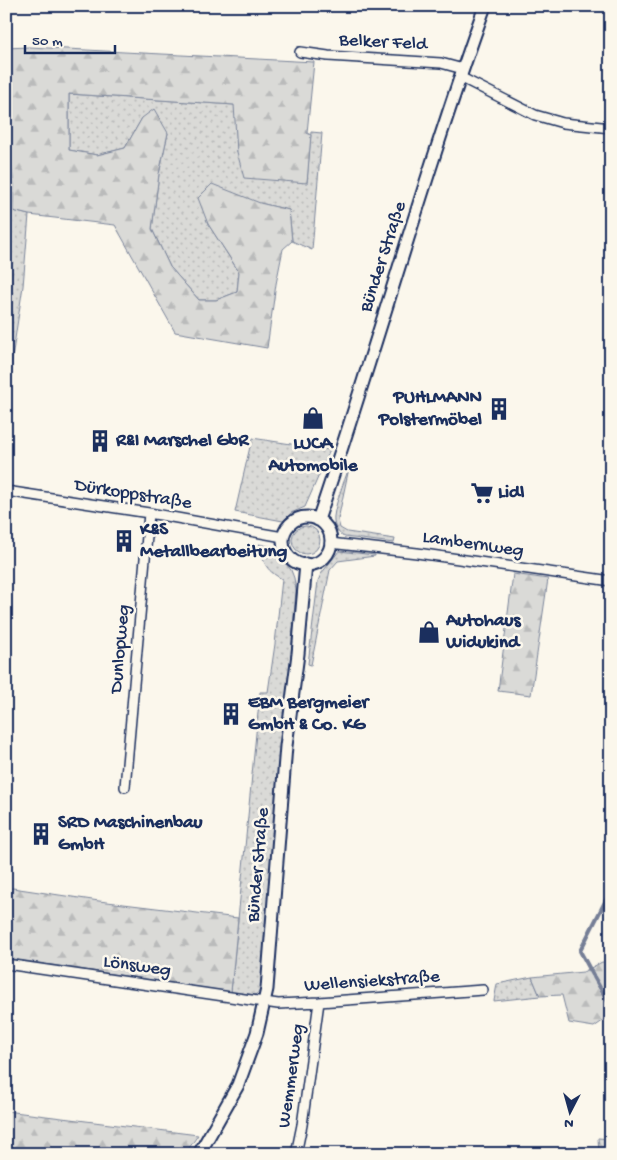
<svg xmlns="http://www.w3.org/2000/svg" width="617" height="1160" font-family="'Gochi Hand',sans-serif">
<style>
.grass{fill:url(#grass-dots);stroke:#7a849a}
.forest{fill:url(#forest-firs);stroke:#7a849a}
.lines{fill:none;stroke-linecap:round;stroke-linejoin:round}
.stream{stroke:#747e96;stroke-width:4}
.minor-casing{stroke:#1b2f5e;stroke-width:12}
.tertiary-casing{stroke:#1b2f5e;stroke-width:15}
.minor{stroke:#fbf7ec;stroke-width:9}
.tertiary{stroke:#fbf7ec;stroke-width:11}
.labels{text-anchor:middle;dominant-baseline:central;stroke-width:5;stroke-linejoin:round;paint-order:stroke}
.street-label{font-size:19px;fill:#1b2f5e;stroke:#fbf7ec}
.poi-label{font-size:19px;font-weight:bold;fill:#1b2f5e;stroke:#fbf7ec;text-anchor:start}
</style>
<defs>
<pattern id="grass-dots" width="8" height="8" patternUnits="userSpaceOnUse" patternTransform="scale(1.25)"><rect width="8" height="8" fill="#dadad7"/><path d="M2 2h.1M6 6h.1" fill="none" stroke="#babbbb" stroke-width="1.8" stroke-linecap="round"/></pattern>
<pattern id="forest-firs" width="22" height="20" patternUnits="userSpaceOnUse" patternTransform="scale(1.25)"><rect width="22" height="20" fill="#dadad7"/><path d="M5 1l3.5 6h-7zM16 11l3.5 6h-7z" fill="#babbbb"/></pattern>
</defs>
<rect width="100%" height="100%" fill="#fbf7ec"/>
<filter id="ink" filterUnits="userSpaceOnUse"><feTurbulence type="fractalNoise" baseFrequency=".02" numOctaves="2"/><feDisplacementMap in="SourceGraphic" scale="10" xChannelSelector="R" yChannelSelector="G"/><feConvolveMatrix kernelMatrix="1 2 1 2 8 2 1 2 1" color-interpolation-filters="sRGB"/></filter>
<g filter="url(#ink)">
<path class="grass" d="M69,94L235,105L237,152L307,182L311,132L322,133L312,250L292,241L289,210L260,203L208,224L239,272L237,292L216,300H199L170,267L152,229L159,174L168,133L142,118L125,148L97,155L69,150Z
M6,143L11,162L14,185L13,211L29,215L23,286L6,398Z
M252,438L330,450L305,507L291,513L283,521L235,512Z
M349,468L338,520L340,528L347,532L395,539L394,543L345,537C339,535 335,528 334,522C332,511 345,479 349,468Z
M292 540a14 14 0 1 1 28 0a14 14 0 1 1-28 0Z
M259,544L272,547L291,570L294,578L296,590L290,667L262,973L260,991L255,995L231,992L260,692H268L275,644L282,579C264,569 264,563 259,544Z
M339,551L375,555V556L338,561L330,570L311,665L308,664L318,581L321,574Z
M532,977L540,996L494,1001L497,984Z"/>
<path class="forest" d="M29,47L314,62L307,133L311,135L307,183L244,178L237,152L234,105L69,94V150L97,155L125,148L142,118L154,109L168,133L159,174L152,229L170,267L199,300H216L237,292L239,272L208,224L198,198L212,184L260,203L289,210L292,241L283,249L276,284L267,348L175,332L115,225L29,215L13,211L14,185L11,162L6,143V48Z
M513,574L548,579L531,695L498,691Z
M6,887L99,901L238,918L231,992L6,958Z
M602,962L611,963V1017L610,1016L594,1027L569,1023L562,995L540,996L532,977L583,972Z
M6,1111L198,1135L185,1154H6Z
M598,1138L611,1139V1154H599Z"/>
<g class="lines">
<path class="stream" d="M593,975L580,951L611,890
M594,977L611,1007"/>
<defs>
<path id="minor" d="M300,52L328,56L441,63L463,69
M460,77L535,115L563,123L611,128
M6,491L149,513L283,537
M330,543L417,553L611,581
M125,787L149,513
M6,964L278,1004L319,1002L483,990
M296,1154L302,1125L319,1002"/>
<path id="tertiary" d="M283 541a24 24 0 1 1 48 0a24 24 0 1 1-48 0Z
M318,520C376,349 424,176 485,6
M199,1154L238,1085L257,1033L267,989L286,746L298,654L306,564"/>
</defs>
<use href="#minor" class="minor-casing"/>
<use href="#tertiary" class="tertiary-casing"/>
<use href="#minor" class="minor"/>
<use href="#tertiary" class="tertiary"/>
</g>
</g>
<defs>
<symbol id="building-bare" viewBox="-9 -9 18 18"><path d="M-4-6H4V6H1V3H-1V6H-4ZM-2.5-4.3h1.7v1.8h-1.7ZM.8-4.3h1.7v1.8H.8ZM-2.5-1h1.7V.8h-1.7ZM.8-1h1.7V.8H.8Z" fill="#1b2f5e" stroke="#fbf7ec" stroke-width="2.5" paint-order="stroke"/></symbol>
<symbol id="shop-bare" viewBox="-9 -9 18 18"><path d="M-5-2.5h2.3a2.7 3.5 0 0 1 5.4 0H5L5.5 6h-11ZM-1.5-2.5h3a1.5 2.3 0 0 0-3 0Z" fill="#1b2f5e" stroke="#fbf7ec" stroke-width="2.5" paint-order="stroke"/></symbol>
<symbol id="supermarket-bare" viewBox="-9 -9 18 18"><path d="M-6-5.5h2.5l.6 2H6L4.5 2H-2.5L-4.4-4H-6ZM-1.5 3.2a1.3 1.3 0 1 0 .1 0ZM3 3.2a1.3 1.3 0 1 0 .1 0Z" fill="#1b2f5e" stroke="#fbf7ec" stroke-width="2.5" paint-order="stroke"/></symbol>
</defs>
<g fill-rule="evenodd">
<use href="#building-bare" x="483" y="393" width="32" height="32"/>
<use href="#shop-bare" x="297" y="402" width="32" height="32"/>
<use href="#building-bare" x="84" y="425" width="32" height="32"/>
<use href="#supermarket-bare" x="466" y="477" width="32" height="32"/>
<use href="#building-bare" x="108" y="525" width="32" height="32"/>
<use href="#shop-bare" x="413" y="616" width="32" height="32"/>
<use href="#building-bare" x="215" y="698" width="32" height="32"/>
<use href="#building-bare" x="25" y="818" width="32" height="32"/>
</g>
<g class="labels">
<g class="street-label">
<text transform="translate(383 43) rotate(3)">Belker Feld</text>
<text transform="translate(384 257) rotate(-72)">Bünder Straße</text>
<text transform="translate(133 495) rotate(9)">Dürkoppstraße</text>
<text transform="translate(473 545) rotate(8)">Lambernweg</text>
<text transform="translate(121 649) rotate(-85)">Dunlopweg</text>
<text transform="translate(259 865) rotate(-85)">Bünder Straße</text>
<text transform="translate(137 967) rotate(8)">Lönsweg</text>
<text transform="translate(372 982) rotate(-4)">Wellensiekstraße</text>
<text transform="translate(292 1076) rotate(-82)">Wemmerweg</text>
</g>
<g class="poi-label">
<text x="482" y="398" text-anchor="end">PUHLMANN<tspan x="482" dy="22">Polstermöbel</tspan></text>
<text x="116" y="441">R&amp;I Marschel GbR</text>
<text x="313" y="444" text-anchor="middle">LUCA<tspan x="313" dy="22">Automobile</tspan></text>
<text x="498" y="493">Lidl</text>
<text x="140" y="530">K&amp;S<tspan x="140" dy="22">Metallbearbeitung</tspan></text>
<text x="446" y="621">Autohaus<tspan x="446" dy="22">Widukind</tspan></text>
<text x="248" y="703">EBM Bergmeier<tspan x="248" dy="22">GmbH &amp; Co. KG</tspan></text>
<text x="58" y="823">SRD Maschinenbau<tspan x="58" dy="22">GmbH</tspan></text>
</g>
</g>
<rect width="617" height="1160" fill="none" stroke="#fbf7ec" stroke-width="25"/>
<rect x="12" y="12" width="592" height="1135" fill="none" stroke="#1b2f5e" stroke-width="2" filter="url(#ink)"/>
<g transform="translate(570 1112) rotate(186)" stroke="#fbf7ec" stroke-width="4" paint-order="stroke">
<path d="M0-4L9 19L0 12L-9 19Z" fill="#1b2f5e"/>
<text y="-8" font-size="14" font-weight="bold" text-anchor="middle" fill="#1b2f5e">N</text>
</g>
<path d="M25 45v8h90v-8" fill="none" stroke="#1b2f5e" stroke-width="2.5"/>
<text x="32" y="45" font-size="15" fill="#1b2f5e" stroke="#fbf7ec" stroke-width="4" paint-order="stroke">50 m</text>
</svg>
